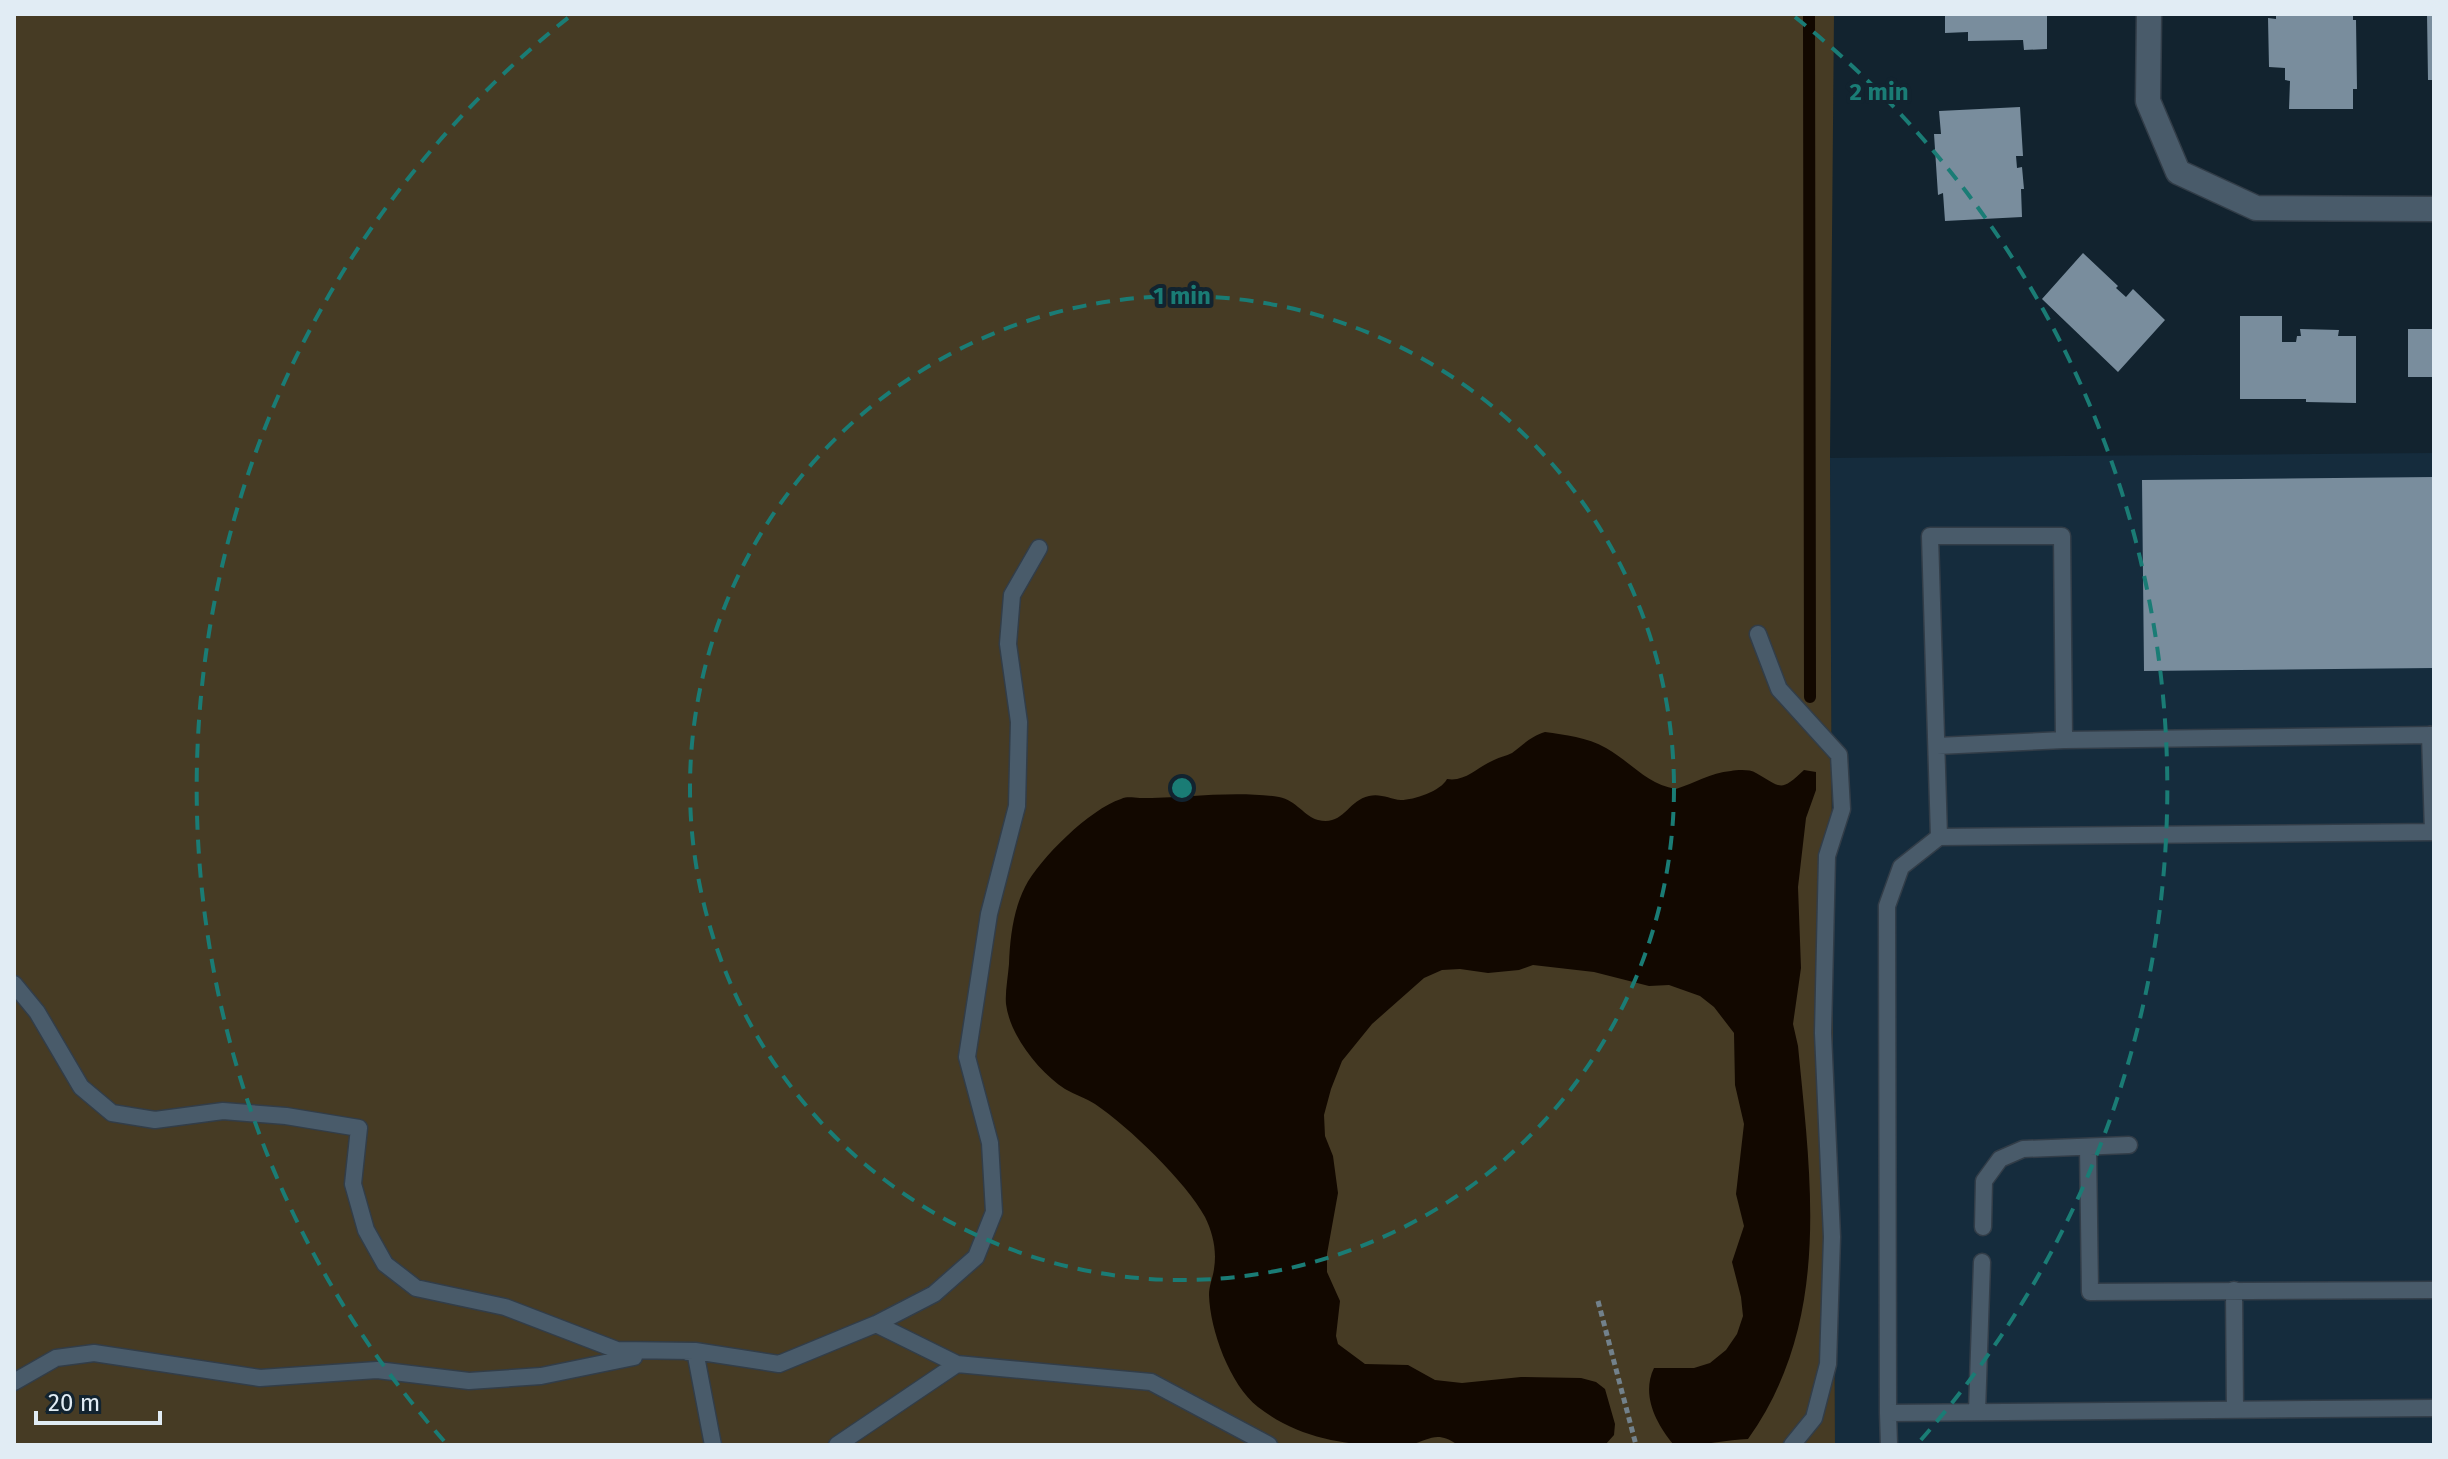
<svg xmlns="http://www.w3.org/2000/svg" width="2448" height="1459" font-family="'Fira Sans',sans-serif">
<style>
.built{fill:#152c3d}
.grass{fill:#463b24}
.water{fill:#120800}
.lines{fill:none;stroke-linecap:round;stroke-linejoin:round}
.stream{stroke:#120800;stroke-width:12}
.building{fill:#798d9d}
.service-casing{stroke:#323d48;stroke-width:19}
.minor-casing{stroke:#323d48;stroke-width:27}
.path{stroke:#72818b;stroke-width:5;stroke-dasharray:6 4;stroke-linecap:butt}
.service{stroke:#495b6a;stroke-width:16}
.minor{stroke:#495b6a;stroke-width:24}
.ring{fill:none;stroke:#1a7c75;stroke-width:4;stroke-dasharray:14 10}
.centre{fill:#1a7c75;stroke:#12232f;stroke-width:4}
.ring-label{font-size:24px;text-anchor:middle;font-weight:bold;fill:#1a7c75;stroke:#12232f;stroke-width:8;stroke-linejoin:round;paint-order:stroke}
</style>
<rect width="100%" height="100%" fill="#12232f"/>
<path class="built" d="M2434,453V1445H1835L1830,458Z"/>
<path class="grass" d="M14,14H1834L1830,458L1835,1445H14Z"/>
<path class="water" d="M1545,732C1565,735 1587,737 1606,748C1631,762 1646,784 1676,789C1695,783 1710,773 1731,771C1737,770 1750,769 1756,773C1781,787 1780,793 1804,770L1816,772V790L1806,818L1798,887L1801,968L1793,1024L1798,1046C1811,1181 1832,1321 1748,1439C1722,1440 1699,1447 1673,1444C1656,1423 1641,1395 1654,1368H1694L1710,1363L1726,1350L1737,1334L1743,1316L1741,1297L1732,1262L1744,1226L1736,1194L1744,1124L1735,1085L1734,1033L1714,1007L1700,996L1669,985L1649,986L1594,972L1533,965L1519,970L1488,973L1460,969L1442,970L1424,978L1372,1024L1342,1061L1331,1089L1324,1115L1325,1136L1333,1156L1338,1193L1327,1254V1272L1340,1301L1336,1336L1338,1344L1365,1364L1408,1365L1435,1380L1462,1383L1521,1377L1581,1378L1596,1382L1605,1389L1615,1424L1614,1435L1605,1445H1458C1436,1430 1431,1440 1409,1445C1401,1446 1390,1445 1382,1445C1338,1445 1294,1435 1258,1407C1230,1385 1210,1330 1209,1295C1209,1286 1213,1277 1214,1269C1217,1251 1213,1233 1205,1217C1186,1182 1129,1127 1095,1104C1086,1098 1075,1095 1065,1089C1039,1072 1010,1036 1006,1004C1005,992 1008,977 1009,964C1010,938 1013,911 1025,887C1040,858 1090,809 1121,799C1128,796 1133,798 1140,798C1186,798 1234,790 1279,797C1296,800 1305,817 1318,820C1344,826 1347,801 1369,796C1380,793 1390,799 1401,800C1414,800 1441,791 1447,779C1466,782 1477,767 1494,760C1500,757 1506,756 1512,753C1523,745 1531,736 1545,732Z"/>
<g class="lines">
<path class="stream" d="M1809,14L1810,697"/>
</g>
<path class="building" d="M1945,14H2047V49L2024,50L2023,40L1968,41V32L1945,33Z
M2276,14H2353V20H2356L2357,89H2353V109H2289L2290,81L2285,80V68L2269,67L2268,18L2276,19Z
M2427,14H2434V80H2428Z
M2020,107L2023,156H2016L2017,168L2022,167L2024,189H2021L2022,217L1945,221L1943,193L1938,195L1934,134H1941L1939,111Z
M2083,253L2118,286L2116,288L2126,297L2133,289L2165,320L2118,372L2042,299Z
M2240,316H2282V342H2296L2297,336H2301L2300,329L2339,330L2338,336H2356V403L2306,402V399H2240Z
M2408,329H2434V377H2408Z
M2434,477V668L2144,671L2142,480Z"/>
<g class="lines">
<defs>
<path id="service" d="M1758,634L1779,689L1839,755L1842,809L1827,856L1823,1033L1832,1237L1828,1364L1814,1418L1792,1445
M2430,735L2433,832
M2434,735L2064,740L2062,536H1930L1939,837L2434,832
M1937,746L2064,740
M1939,837L1901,867L1887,906L1888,1413L2434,1408
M14,984L37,1012L81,1087L112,1113L155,1120L223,1111L286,1116L359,1128L353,1184L366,1230L385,1264L416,1288L505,1307L617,1350L695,1351L779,1364L876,1324L934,1294L976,1257L994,1212L990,1143L967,1057L989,914L1017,806L1019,722L1008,644L1012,595L1039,548
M2088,1147L2090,1292L2434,1290
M1983,1227L1984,1181L2000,1159L2023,1149L2129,1145
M2234,1290L2235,1410
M876,1324L957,1364L1151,1382L1269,1445
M688,1352L695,1351L713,1445
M14,1382L56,1358L94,1353L260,1378L377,1370L469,1381L541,1376L634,1357
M1977,1412L1982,1262
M1888,1413L1889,1445
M837,1445L957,1364"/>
<path id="minor" d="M2149,14L2148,101L2178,172L2256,208L2434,209"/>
</defs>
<use href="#service" class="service-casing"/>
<use href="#minor" class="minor-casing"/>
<path class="path" d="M1598,1301L1636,1445"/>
<use href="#service" class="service"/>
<use href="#minor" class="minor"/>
</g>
<g class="ring">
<circle cx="1182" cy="788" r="492"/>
<path d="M444 1441A985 985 0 0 1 569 17M1795 17A985 985 0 0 1 1920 1441"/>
</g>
<circle cx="1182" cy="788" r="12" class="centre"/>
<g class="ring-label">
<text x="1879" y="100">2 min</text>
<text x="1182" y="304">1 min</text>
</g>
<rect width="2448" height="1459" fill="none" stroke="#e1ecf4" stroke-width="32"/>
<path d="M36 1411v12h124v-12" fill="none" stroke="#e1ecf4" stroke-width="4"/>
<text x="48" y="1411" font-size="24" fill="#e1ecf4" stroke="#12232f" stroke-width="6" paint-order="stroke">20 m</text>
</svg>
